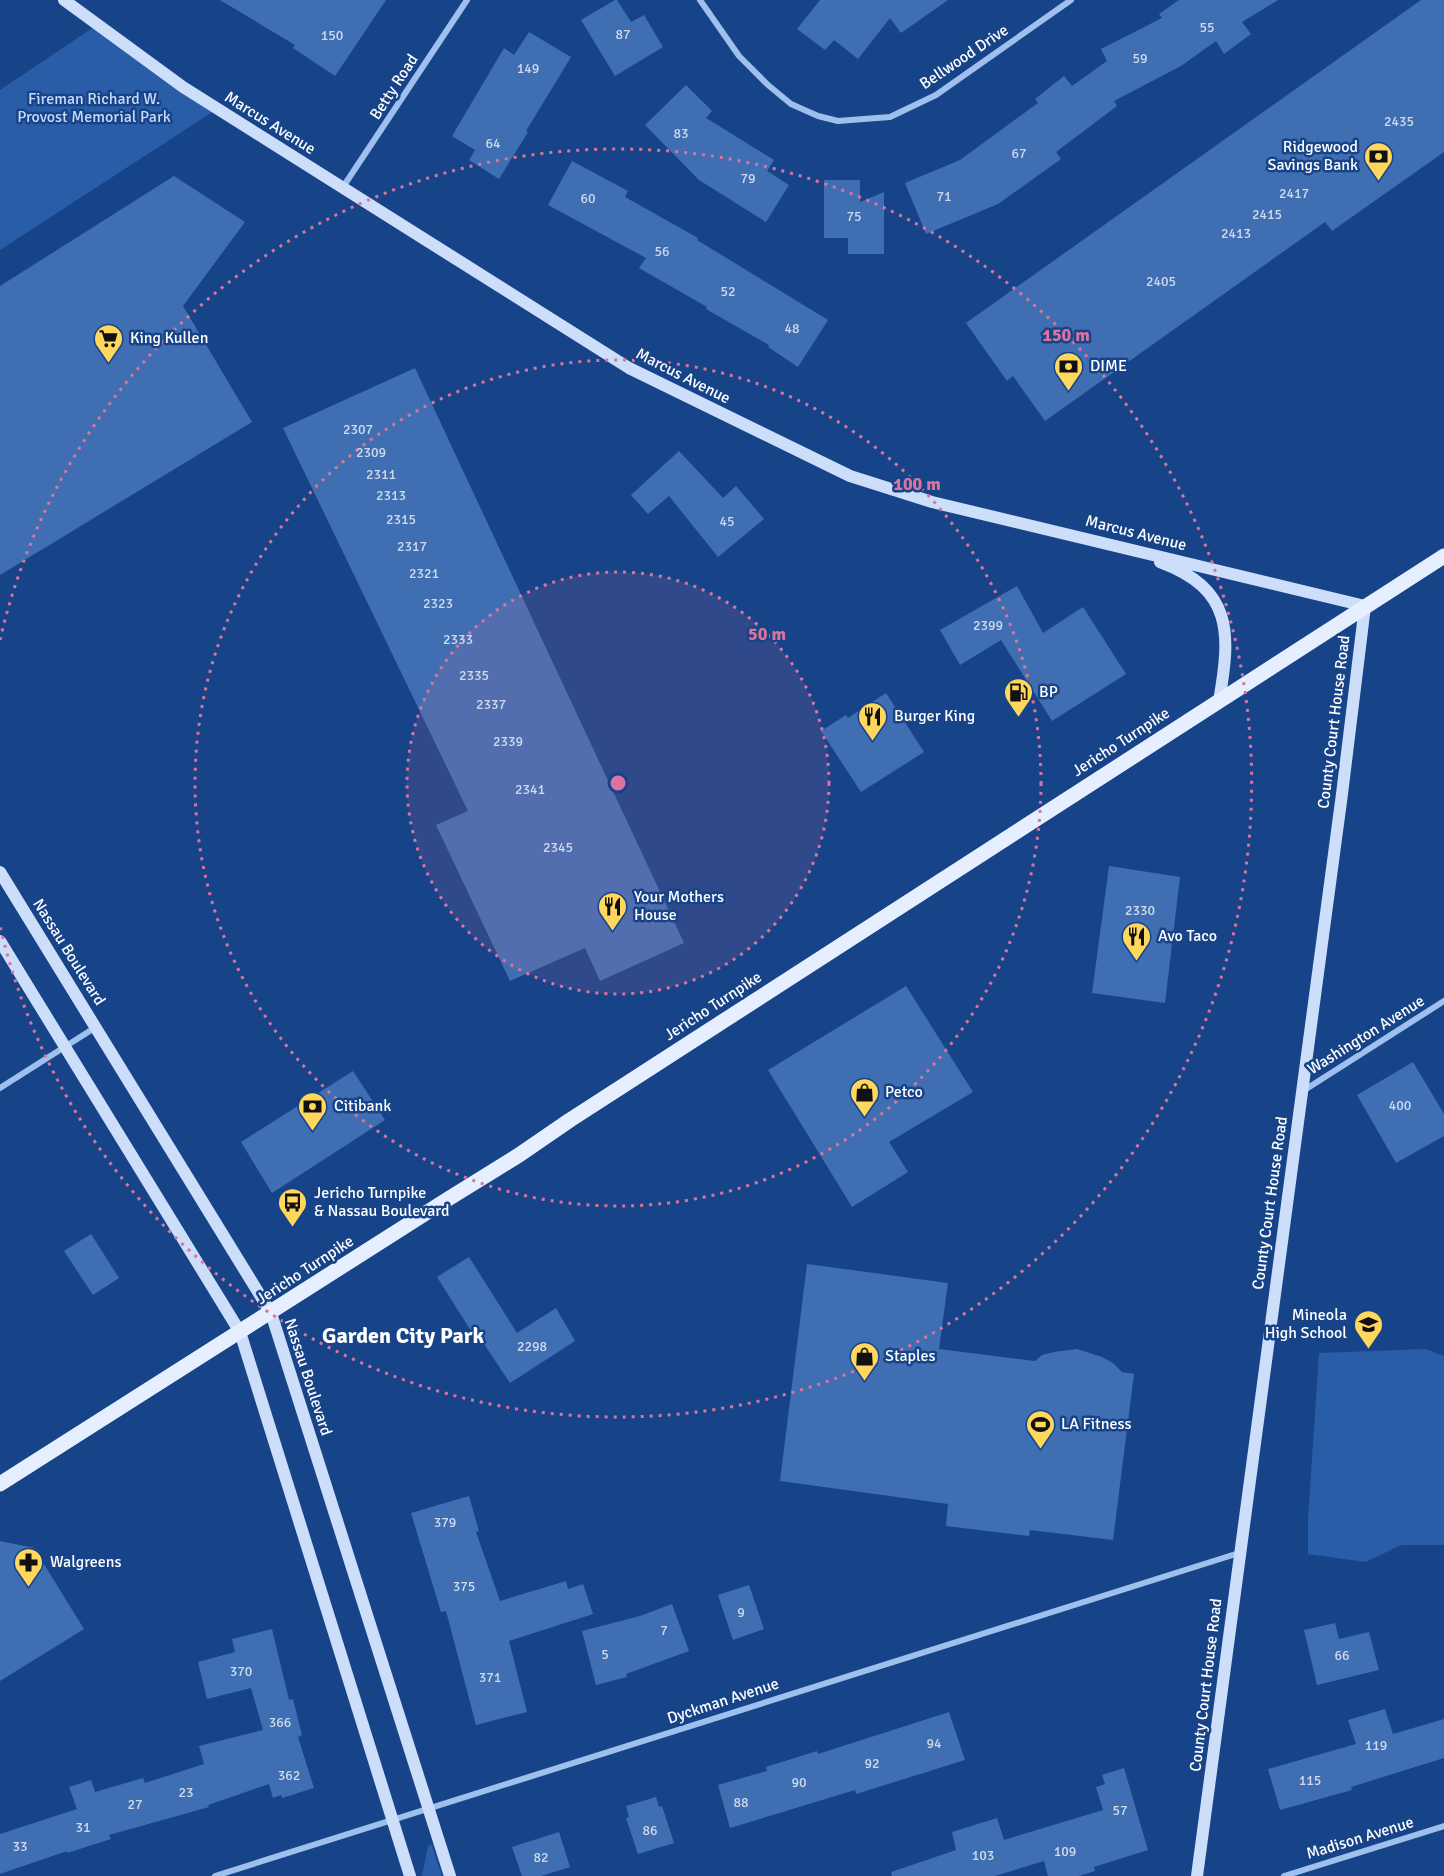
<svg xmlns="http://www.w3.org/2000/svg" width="1444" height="1876" font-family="Signika,sans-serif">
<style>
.green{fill:#2a5da7}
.building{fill:#406eb2}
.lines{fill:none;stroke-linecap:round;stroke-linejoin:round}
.street{stroke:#9fbfee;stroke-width:6}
.secondary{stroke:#ccdefa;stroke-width:12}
.primary{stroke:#e6efff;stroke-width:15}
.ring{fill:none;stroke:#da749d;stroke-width:3;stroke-dasharray:3 6}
.labels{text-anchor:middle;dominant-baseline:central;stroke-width:5;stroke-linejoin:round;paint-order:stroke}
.number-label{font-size:14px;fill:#cfdbec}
.street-label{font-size:16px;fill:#fff;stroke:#174489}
.park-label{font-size:16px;fill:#c5dbfa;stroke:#174489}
.poi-label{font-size:16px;fill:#fff;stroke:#174489;text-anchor:start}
.district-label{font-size:22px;font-weight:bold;fill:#fff;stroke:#174489}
.centre{fill:#da749d;stroke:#174489;stroke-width:3}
.ring-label{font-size:18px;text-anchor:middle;font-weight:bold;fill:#da749d;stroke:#174489;stroke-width:5;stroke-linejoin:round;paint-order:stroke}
</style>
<rect width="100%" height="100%" fill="#174489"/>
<path class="green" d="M97,25L217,109L0,250V90Z
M1426,1349L1444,1356V1545H1401L1366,1562L1308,1554V1519L1319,1353Z
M432,1845L442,1876H422L428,1846Z"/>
<path class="building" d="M220,0H386L335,76L293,48L295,45Z
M615,0H617L631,22L644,15L663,47L615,76L581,20Z
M820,0H948L901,33L890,18L858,59L834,40L825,50L797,29Z
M1179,0H1278L1242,22L1251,34L1224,54L1216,41L1181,66L1114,101L1117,106L1056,152L1061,159L998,204L926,234L905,183L960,160L1038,103L1035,99L1064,76L1072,86L1107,61L1101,49L1162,18L1159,14Z
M1421,0H1444V152L1332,231L1325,222L1045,421L1013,376L1007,381L966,323Z
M529,32L571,57L526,131L528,132L499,179L469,160L475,150L452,136L504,48L514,55Z
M686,85L712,111L706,118L774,160L767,171L789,185L766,222L699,180L645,125Z
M572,161L628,191L625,197L698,238L697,240L828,320L798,367L768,347L769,345L706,309L707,307L639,268L646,258L548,205Z
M174,176L245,222L183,306L252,422L0,575V286Z
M824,180H860V202L884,192V254H848V238H824Z
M415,368L684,943L600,981L585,948L510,981L436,825L468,811L283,428Z
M679,451L723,498L736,486L764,519L718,557L669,496L648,514L631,495Z
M1017,586L1043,633L1083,607L1126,674L1052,721L1001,640L960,665L940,630Z
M886,693L924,752L861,792L821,731L846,715L848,718Z
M1109,866L1180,877L1165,1003L1092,993Z
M906,986L973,1092L889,1142L908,1172L852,1207L768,1070Z
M1413,1062L1444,1114V1136L1396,1163L1357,1095Z
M353,1071L385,1120L272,1193L241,1142Z
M91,1234L119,1278L93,1295L64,1251Z
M469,1257L517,1333L556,1308L575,1341L510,1383L474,1329L471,1331L437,1277Z
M807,1264L948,1283L939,1349L1035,1361L1042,1355L1054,1352L1077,1349L1102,1357L1113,1363L1122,1372L1134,1374L1113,1540L1030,1530L1029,1536L946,1526L948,1504L780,1481Z
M469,1496L479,1531L476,1532L500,1601L566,1581L568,1589L583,1584L593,1614L509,1641L527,1712L476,1725L446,1611L441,1612L411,1513Z
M0,1541L34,1548L84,1629L0,1681Z
M749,1585L764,1629L733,1640L718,1595Z
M672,1604L689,1651L626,1674L627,1677L596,1685L582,1631L640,1616Z
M1335,1623L1339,1639L1369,1632L1379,1670L1317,1685L1304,1630Z
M272,1629L289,1700L293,1699L302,1735L298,1737L314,1788L282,1798L281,1795L273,1798L269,1784L208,1805L209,1807L109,1835L111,1839L67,1853V1851L0,1874V1834L77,1809L69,1787L91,1780L95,1792L143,1778L145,1783L204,1764L199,1746L263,1730L251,1688L207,1699L198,1662L235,1652L232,1639Z
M1385,1709L1393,1734L1444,1719V1758L1351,1787L1352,1790L1280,1810L1268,1769L1356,1744L1348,1720Z
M949,1712L965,1760L856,1794L855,1790L730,1828L718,1785L767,1771L766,1767L817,1751L818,1754Z
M1124,1768L1148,1850L1094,1867L1095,1871L1079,1876H1048L1044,1861L995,1876H892L891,1872L956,1850L952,1832L997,1818L1004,1840L1103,1810L1096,1787L1105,1784L1102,1775Z
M656,1797L659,1807L662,1806L674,1843L638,1854L626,1818L629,1817L626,1806Z
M559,1832L570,1867L541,1876H522L512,1847Z"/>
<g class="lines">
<path class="street" d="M700,0L739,56L768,85L791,104L818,116L838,121L890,117L936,95L1071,0
M343,187L467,0
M0,1088L96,1027
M1303,1091L1444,1001
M215,1876L1239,1553
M1284,1876L1444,1826"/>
<path class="secondary" d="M64,0L183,87L629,368L850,476L932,502L1365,606L1342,794L1197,1876
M1160,562C1233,589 1231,633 1219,701
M0,872L271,1313L450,1876
M0,941L240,1332L410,1876"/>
<path class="primary" d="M0,1484L448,1199L519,1155L570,1120L1444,556"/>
</g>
<circle cx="618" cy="783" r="211" fill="#da749d" fill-opacity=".12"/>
<g class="ring">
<circle cx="618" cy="783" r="211"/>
<circle cx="618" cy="783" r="423"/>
<path d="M0 640A634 634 0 1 1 0 926"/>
</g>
<defs>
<symbol id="bank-pin" viewBox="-11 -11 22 30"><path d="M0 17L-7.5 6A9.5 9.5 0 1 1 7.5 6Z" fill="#ffd75c" stroke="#174489"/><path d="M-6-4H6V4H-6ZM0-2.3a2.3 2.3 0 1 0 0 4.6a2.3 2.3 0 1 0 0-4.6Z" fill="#111"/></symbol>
<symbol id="supermarket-pin" viewBox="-11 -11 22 30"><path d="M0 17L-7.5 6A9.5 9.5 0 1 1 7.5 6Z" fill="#ffd75c" stroke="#174489"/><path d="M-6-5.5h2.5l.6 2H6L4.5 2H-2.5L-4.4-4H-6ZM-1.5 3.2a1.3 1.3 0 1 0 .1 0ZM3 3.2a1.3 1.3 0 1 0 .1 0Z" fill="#111"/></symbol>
<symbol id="fuel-pin" viewBox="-11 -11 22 30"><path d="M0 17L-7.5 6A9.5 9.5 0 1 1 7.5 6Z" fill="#ffd75c" stroke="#174489"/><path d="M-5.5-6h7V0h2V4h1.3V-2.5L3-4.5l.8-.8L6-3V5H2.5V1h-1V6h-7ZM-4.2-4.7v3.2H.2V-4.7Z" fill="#111"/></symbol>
<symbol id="restaurant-pin" viewBox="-11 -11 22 30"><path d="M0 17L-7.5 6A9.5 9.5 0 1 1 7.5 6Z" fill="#ffd75c" stroke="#174489"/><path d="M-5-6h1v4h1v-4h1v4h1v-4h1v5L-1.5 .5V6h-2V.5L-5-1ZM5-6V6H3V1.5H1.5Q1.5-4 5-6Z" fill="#111"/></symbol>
<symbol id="shop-pin" viewBox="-11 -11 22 30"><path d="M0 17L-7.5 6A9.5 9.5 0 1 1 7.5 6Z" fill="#ffd75c" stroke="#174489"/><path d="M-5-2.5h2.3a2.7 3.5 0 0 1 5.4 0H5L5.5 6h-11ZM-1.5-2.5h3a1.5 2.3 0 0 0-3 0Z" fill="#111"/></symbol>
<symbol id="bus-pin" viewBox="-11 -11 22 30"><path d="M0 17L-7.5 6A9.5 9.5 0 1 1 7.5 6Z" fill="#ffd75c" stroke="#174489"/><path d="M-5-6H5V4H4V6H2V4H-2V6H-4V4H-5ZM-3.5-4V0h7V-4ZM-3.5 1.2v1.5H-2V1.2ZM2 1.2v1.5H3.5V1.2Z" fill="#111"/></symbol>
<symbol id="school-pin" viewBox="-11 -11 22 30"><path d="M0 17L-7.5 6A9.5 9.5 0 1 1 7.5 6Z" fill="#ffd75c" stroke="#174489"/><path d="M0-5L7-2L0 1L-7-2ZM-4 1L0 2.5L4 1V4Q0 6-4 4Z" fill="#111"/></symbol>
<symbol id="stadium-pin" viewBox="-11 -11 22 30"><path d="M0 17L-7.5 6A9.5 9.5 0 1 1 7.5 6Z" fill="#ffd75c" stroke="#174489"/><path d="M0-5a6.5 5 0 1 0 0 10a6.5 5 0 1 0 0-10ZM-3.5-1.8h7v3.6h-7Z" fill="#111"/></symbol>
<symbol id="pharmacy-pin" viewBox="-11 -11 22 30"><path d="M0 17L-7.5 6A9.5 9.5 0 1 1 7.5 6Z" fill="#ffd75c" stroke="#174489"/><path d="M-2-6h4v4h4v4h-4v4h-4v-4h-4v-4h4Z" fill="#111"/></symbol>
</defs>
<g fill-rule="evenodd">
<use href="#bank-pin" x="1362" y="140" width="33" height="45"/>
<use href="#supermarket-pin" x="92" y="322" width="33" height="45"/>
<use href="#bank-pin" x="1052" y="350" width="33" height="45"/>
<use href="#fuel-pin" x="1002" y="676" width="33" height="45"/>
<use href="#restaurant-pin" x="856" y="700" width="33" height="45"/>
<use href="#restaurant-pin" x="596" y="890" width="33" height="45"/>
<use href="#restaurant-pin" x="1120" y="920" width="33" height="45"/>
<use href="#shop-pin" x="848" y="1076" width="33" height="45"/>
<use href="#bank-pin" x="296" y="1090" width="33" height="45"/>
<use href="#bus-pin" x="276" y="1186" width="33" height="45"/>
<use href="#school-pin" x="1352" y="1308" width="33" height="45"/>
<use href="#shop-pin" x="848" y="1340" width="33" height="45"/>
<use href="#stadium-pin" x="1024" y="1408" width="33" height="45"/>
<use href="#pharmacy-pin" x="12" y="1546" width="33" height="45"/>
</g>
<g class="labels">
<g class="number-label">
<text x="1207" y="27">55</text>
<text x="623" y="34">87</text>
<text x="332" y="35">150</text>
<text x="1140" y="58">59</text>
<text x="528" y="68">149</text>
<text x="1399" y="121">2435</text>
<text x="681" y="133">83</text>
<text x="493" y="143">64</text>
<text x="1019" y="153">67</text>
<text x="748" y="178">79</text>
<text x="1294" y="193">2417</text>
<text x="944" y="196">71</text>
<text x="588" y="198">60</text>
<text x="1267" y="214">2415</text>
<text x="854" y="216">75</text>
<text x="1236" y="233">2413</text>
<text x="662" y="251">56</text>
<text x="1161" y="281">2405</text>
<text x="728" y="291">52</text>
<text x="792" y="328">48</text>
<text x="358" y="429">2307</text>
<text x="371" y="452">2309</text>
<text x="381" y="474">2311</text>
<text x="391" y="495">2313</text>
<text x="401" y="519">2315</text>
<text x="727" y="521">45</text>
<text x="412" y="546">2317</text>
<text x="424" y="573">2321</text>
<text x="438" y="603">2323</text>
<text x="988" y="625">2399</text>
<text x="458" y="639">2333</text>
<text x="474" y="675">2335</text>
<text x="491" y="704">2337</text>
<text x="508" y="741">2339</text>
<text x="530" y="789">2341</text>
<text x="558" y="847">2345</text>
<text x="1140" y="910">2330</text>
<text x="1400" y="1105">400</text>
<text x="532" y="1346">2298</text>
<text x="445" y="1522">379</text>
<text x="464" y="1586">375</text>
<text x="741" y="1612">9</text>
<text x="664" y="1630">7</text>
<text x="605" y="1654">5</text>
<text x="1342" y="1655">66</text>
<text x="241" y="1671">370</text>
<text x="490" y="1677">371</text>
<text x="280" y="1722">366</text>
<text x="934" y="1743">94</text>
<text x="1376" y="1745">119</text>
<text x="872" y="1763">92</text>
<text x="289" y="1775">362</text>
<text x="1310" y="1780">115</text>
<text x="799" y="1782">90</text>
<text x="186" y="1792">23</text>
<text x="741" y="1802">88</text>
<text x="135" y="1804">27</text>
<text x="1120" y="1810">57</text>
<text x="83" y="1827">31</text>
<text x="650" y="1830">86</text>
<text x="20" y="1846">33</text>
<text x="1065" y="1851">109</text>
<text x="983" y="1855">103</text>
<text x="541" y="1857">82</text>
</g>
<g class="street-label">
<text transform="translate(964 57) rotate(-34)">Bellwood Drive</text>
<text transform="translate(394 87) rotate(-57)">Betty Road</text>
<text transform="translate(270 123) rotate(32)">Marcus Avenue</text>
<text transform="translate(683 376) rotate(27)">Marcus Avenue</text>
<text transform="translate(1136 533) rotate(14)">Marcus Avenue</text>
<text transform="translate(1334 722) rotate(-83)">County Court House Road</text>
<text transform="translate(1121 742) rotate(-33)">Jericho Turnpike</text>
<text transform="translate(69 952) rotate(58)">Nassau Boulevard</text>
<text transform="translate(713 1006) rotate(-33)">Jericho Turnpike</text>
<text transform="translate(1366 1035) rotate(-32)">Washington Avenue</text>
<text transform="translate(1270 1203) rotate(-82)">County Court House Road</text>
<text transform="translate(305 1270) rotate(-33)">Jericho Turnpike</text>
<text transform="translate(308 1377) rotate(72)">Nassau Boulevard</text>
<text transform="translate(1206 1685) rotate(-83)">County Court House Road</text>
<text transform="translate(723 1701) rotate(-18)">Dyckman Avenue</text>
<text transform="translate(1360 1838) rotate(-17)">Madison Avenue</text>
</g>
<g class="park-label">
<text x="94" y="99">Fireman Richard W.<tspan x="94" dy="18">Provost Memorial Park</tspan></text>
</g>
<g class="poi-label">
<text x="1358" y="147" text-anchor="end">Ridgewood<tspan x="1358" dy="18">Savings Bank</tspan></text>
<text x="130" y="338">King Kullen</text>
<text x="1090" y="366">DIME</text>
<text x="1039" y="692">BP</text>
<text x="894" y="716">Burger King</text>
<text x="634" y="897">Your Mothers<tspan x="634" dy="18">House</tspan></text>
<text x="1158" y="936">Avo Taco</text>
<text x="885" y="1092">Petco</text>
<text x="334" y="1106">Citibank</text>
<text x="314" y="1193">Jericho Turnpike<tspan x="314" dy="18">&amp; Nassau Boulevard</tspan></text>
<text x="1347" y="1315" text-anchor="end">Mineola<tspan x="1347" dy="18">High School</tspan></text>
<text x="885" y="1356">Staples</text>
<text x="1061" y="1424">LA Fitness</text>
<text x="50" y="1562">Walgreens</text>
</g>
<g class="district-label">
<text x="403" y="1335">Garden City Park</text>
</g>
</g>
<circle cx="618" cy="783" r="9" class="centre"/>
<g class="ring-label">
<text x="1066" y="341">150 m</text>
<text x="917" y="490">100 m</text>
<text x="767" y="640">50 m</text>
</g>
</svg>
